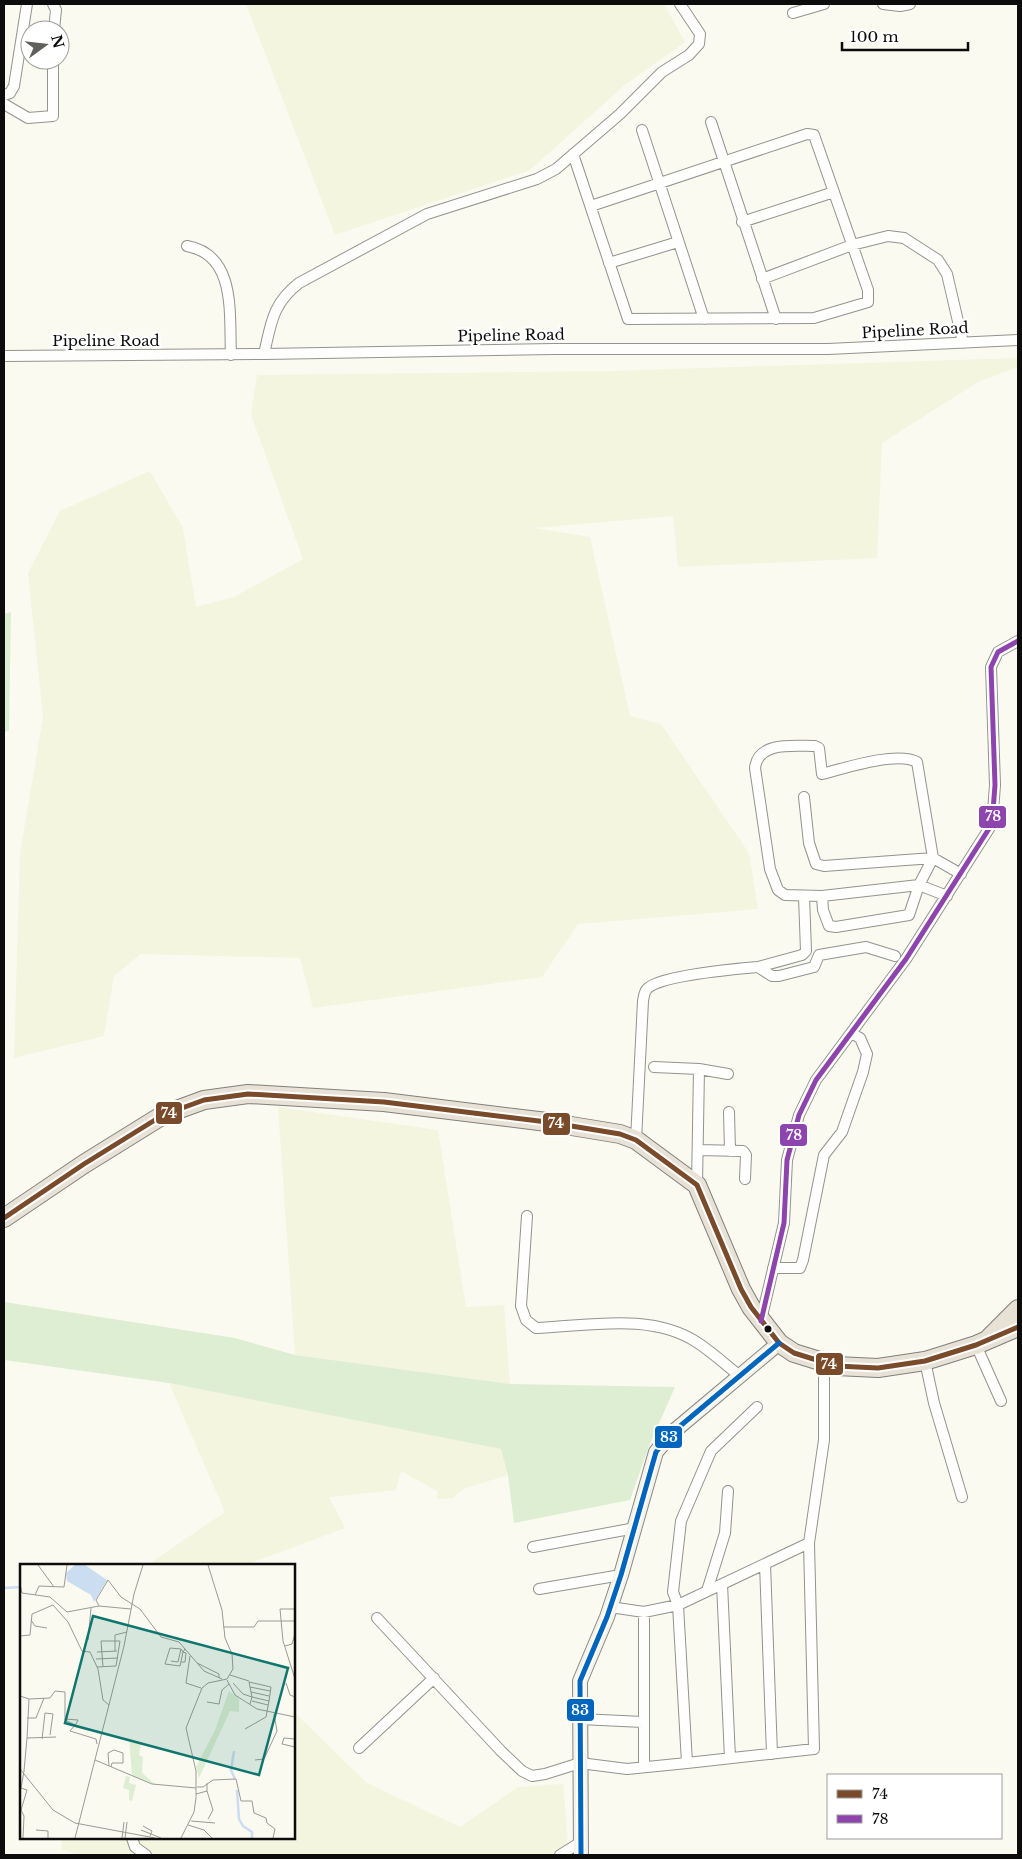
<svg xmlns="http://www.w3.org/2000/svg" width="1022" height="1859" font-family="'Libre Baskerville',serif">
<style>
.farmland{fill:#f3f5de}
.green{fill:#deeed2}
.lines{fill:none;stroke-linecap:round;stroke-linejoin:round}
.stream{stroke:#caddf1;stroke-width:2.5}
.street-casing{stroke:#93938f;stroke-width:12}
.secondary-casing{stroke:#8a8a86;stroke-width:16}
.highway-casing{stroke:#80807c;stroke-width:20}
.street{stroke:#fefefd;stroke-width:10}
.secondary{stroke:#f3f3e9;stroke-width:14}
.highway{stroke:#e7e1d6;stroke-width:18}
.bus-1-casing{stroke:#fff;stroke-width:9}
.bus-2-casing{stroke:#fff;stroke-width:9}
.bus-3-casing{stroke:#fff;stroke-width:9}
.bus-1{stroke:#7a4b2a;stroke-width:5}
.bus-2{stroke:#8e44ad;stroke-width:5}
.bus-3{stroke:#0065bd;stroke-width:5}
.bus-dot{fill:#0c0c0c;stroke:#fff;stroke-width:2}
.labels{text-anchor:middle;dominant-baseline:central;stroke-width:5;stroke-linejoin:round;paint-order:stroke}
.street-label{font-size:15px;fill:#0c0c0c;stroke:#fff}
.inset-river{fill:none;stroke:#caddf1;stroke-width:2.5}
.inset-road{fill:none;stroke:#9b9b95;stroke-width:1}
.view{fill:#0f766e;fill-opacity:0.15;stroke:#0f766e;stroke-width:2.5}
.inset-edge{fill:none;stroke:#0c0c0c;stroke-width:2.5}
.line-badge{stroke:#fff;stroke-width:2}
.badge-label{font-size:14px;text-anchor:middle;font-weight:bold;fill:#fff}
</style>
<rect width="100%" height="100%" fill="#fafaf1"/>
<path class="farmland" d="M246,4H664L685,42L626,84L530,170L335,235Z
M1018,358V367L978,382L882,443L877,558L678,567L673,516L534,528L590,537L630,716L661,724L749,853L758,909L578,924L542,977L313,1008L300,958L141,954L114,976L104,1036L14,1058L20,853L43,717L28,573L60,511L150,471L183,528L196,607L234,597L303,559L251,415L257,375L611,371Z
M278,1107L438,1130L466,1307L504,1305L510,1384L295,1355Z
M169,1383L502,1449L508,1475L463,1489L453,1498L437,1499V1491L401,1471L396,1490L329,1497L345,1528L245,1565H155L153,1561L225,1512Z
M294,1712L367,1783L460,1827L518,1787L563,1784L569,1855H79L61,1849L62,1838H294Z"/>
<path class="green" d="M11,612L9,731L4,732V614Z
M4,1302L235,1338L295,1355L510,1384L675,1387L649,1446L630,1500L514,1523L508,1475L501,1449L169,1383L4,1360Z"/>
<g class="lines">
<path class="stream" d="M4,1588L21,1587"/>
<defs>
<path id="street" d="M53,4L56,10L54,30
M883,4L900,6L910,4
M793,13L824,4
M4,95L10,93L14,86L27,4
M4,104L28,118L53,116V60
M711,122L776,319
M642,130L704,319
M573,154L628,319L814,318L868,302V290L814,135L807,134L591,206
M742,222L834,192
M187,246C237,255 229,315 231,355
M609,263L678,242
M762,279L852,245L888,236L904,238L938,260L947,274L963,343
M264,354C271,324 272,304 299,283L427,214L537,179L556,169L620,114L662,72L689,55L699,44L700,34L680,4
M4,356L264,354L554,349H828L1018,340
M804,797L809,843L816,864L824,866L933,858L961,874
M822,896L823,910L829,926L836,927L909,915L919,885L933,858L917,762C897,751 845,768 822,774L819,748L815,746C794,746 758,741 755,768L770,869L778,890L785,895L822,896L919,885L947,896
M758,967L802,955L806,951L804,896
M654,1067L699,1069L728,1074
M729,1112L730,1151
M636,1140L643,1001C644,996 644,991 648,988C663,975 736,969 758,967L772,976H779L814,967L819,955L866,947L895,956
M698,1150L743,1151L746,1155L745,1179
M697,1185L699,1069
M527,1216L521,1306L526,1320L536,1328C588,1326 652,1312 698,1343C713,1353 726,1365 740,1376
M773,1268H800L803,1260L824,1155L842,1132L863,1072L867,1054L860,1038L851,1033
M761,1320L784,1223L787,1160L799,1115L816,1080L906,959L992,824L995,785L991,667L998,652L1018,641
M976,1345L1001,1401
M925,1361L934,1403L962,1497
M809,1543L824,1440V1363
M533,1547L635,1528
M765,1564L772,1754
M722,1584L730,1758
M539,1589L621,1575
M707,1591L725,1533L728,1491
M610,1607L644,1612L678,1605L673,1592L681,1521L711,1451L757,1407
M377,1618L501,1751L522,1771L532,1776L545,1774L580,1763L627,1769L687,1763L678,1605L809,1543L814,1749L687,1763
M580,1719L643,1722
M359,1748L434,1678
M644,1767V1612
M132,1838L135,1847L146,1855
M560,1855L581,1842"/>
<path id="secondary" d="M581,1855L580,1681L607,1617L621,1575L656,1452L673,1432L779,1343"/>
<path id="highway" d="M4,1218L84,1164L163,1115L204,1100L248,1094L384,1102L547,1122L620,1134L636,1140L697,1185L741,1289L751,1307L779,1343L794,1353L836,1366L878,1368L925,1361L976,1345L1018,1327
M989,1338L1018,1309"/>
</defs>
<use href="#street" class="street-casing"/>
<use href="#secondary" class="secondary-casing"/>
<use href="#highway" class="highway-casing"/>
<use href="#street" class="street"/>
<use href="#secondary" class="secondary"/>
<use href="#highway" class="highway"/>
<defs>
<path id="bus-1" d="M4,1218L84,1164L163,1115L204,1100L248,1094L384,1102L547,1122L620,1134L636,1140L697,1185L741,1289L751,1307L779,1343L794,1353L836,1366L878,1368L925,1361L976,1345L1018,1327"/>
<path id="bus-2" d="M761,1321L784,1223L787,1160L799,1115L816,1080L906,959L992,824L995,785L991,667L998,652L1018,641"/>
<path id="bus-3" d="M581,1855L580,1681L607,1617L621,1575L656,1452L673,1432L779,1343"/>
</defs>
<use href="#bus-1" class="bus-1-casing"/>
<use href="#bus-2" class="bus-2-casing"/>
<use href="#bus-3" class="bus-3-casing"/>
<use href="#bus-1" class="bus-1"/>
<use href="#bus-2" class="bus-2"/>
<use href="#bus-3" class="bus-3"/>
</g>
<circle class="bus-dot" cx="768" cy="1329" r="4.5"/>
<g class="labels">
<g class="street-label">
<text transform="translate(915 330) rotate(-3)">Pipeline Road</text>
<text transform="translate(511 335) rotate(-1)">Pipeline Road</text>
<text x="106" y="340">Pipeline Road</text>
</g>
</g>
<g transform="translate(20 1564)">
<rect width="275" height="275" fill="#fafaf1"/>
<path d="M209,127L219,135V148L210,147L179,214L176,203L195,166ZM109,175L121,179L119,191L123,193L122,209L136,221L112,211ZM106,212L110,213L109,219L116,221L112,237L109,236V226L103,224Z" fill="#deeed2"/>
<path d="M55,1H65L87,16L74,38L71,31L47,17L46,9Z" fill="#caddf1"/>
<path class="inset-river" d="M214,187L211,206L215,215M217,226L219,255L223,262L232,268V274"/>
<path class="inset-road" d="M18,1L34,23M0,20L2,29L30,33L47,48L79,42L111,45M15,31L19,22L44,23L47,1M79,42L76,36L88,16L101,33L120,45L141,73L159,78L184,107L202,115M275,45H260L263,77L275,115M11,56L15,62L27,64M203,63H234L238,57H275M0,72L10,71L12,50L33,41L48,58L62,87L70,88L78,105L83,136L89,141M68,76L71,44M265,82L272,80L275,70M95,87V71L107,68M77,88L97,87M170,92L166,119L181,124M76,95L98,94M151,97L158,98L161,85M161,98H165L166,89L163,88L161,85L150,84L145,100L160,102L163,88L165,85M177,99L199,110V114M77,103L96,102L100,77H81L83,103M210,111L229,117M207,116L215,131L237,145L275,153M213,119L223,130L232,133L230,140M266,119L270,131L275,133M230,123L250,127M231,128L249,132M0,132L9,135L7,174M9,135L30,134L35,127L45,128V156L55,161L50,167L76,175L77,180M232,137L248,141M187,138L199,140L202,126L209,120M7,154H16L24,134M45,155L58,156L55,162M225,165L246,153L249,137L232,133L229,118L251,123L249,137M22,175L25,149L33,150L30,171M275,175L264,174L262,180L275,183M75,196L132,220L176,224M235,196L244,195L257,167L254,150M89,202L88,189L94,186L103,189V199H92L91,203M0,205L33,246L55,259L135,274M4,207L7,174L36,173M177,223H183L193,216L216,215L221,237H232L234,249L246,254L247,259L255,265L253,274M187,227L193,246L188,255M176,230L187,227V219M171,257L195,259M168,261L184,266L192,274M123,262L132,267L130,272M16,266L28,267V274M121,266L141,274M3,274L4,252L1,246L7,226L1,224L4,207M55,274L104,82L114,30L123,1M102,274L104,258M105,274L107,258M161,274L174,248L176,234V207L166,164L182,124L188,119L207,115L213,105L212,90L205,74L202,46L188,1"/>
<path class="view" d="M73,52L268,104L239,211L45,159Z"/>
<rect width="275" height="275" class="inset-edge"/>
</g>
<g class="line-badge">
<rect x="978" y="805" width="29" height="24" rx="5" fill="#8e44ad"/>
<rect x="155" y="1101" width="28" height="24" rx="5" fill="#7a4b2a"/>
<rect x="542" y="1112" width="29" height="24" rx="5" fill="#7a4b2a"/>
<rect x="779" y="1123" width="29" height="24" rx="5" fill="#8e44ad"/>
<rect x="815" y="1352" width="29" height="24" rx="5" fill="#7a4b2a"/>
<rect x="654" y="1425" width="29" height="24" rx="5" fill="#0065bd"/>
<rect x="566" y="1698" width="29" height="24" rx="5" fill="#0065bd"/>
</g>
<g class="badge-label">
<text x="993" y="821">78</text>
<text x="169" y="1118">74</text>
<text x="556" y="1128">74</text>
<text x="794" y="1140">78</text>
<text x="829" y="1369">74</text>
<text x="669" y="1442">83</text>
<text x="580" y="1715">83</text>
</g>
<rect width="1022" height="1859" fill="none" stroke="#0c0c0c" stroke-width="10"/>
<rect x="827" y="1774" width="175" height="65" fill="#ffffff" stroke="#9e9e9e"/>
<rect x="837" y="1790" width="25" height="8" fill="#7a4b2a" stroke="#9e9e9e"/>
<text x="872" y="1799" font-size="15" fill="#0c0c0c">74</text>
<rect x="837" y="1815" width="25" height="8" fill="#8e44ad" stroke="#9e9e9e"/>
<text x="872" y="1824" font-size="15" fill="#0c0c0c">78</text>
<g transform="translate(45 45) rotate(75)"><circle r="24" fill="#ffffff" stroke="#9e9e9e"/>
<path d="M0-4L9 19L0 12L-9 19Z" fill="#5f5f5c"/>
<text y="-8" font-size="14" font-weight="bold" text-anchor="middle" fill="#0c0c0c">N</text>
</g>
<path d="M842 42v8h126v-8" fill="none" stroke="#0c0c0c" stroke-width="2.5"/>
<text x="850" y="42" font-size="15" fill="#0c0c0c" stroke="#ffffff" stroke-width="4" paint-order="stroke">100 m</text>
</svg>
